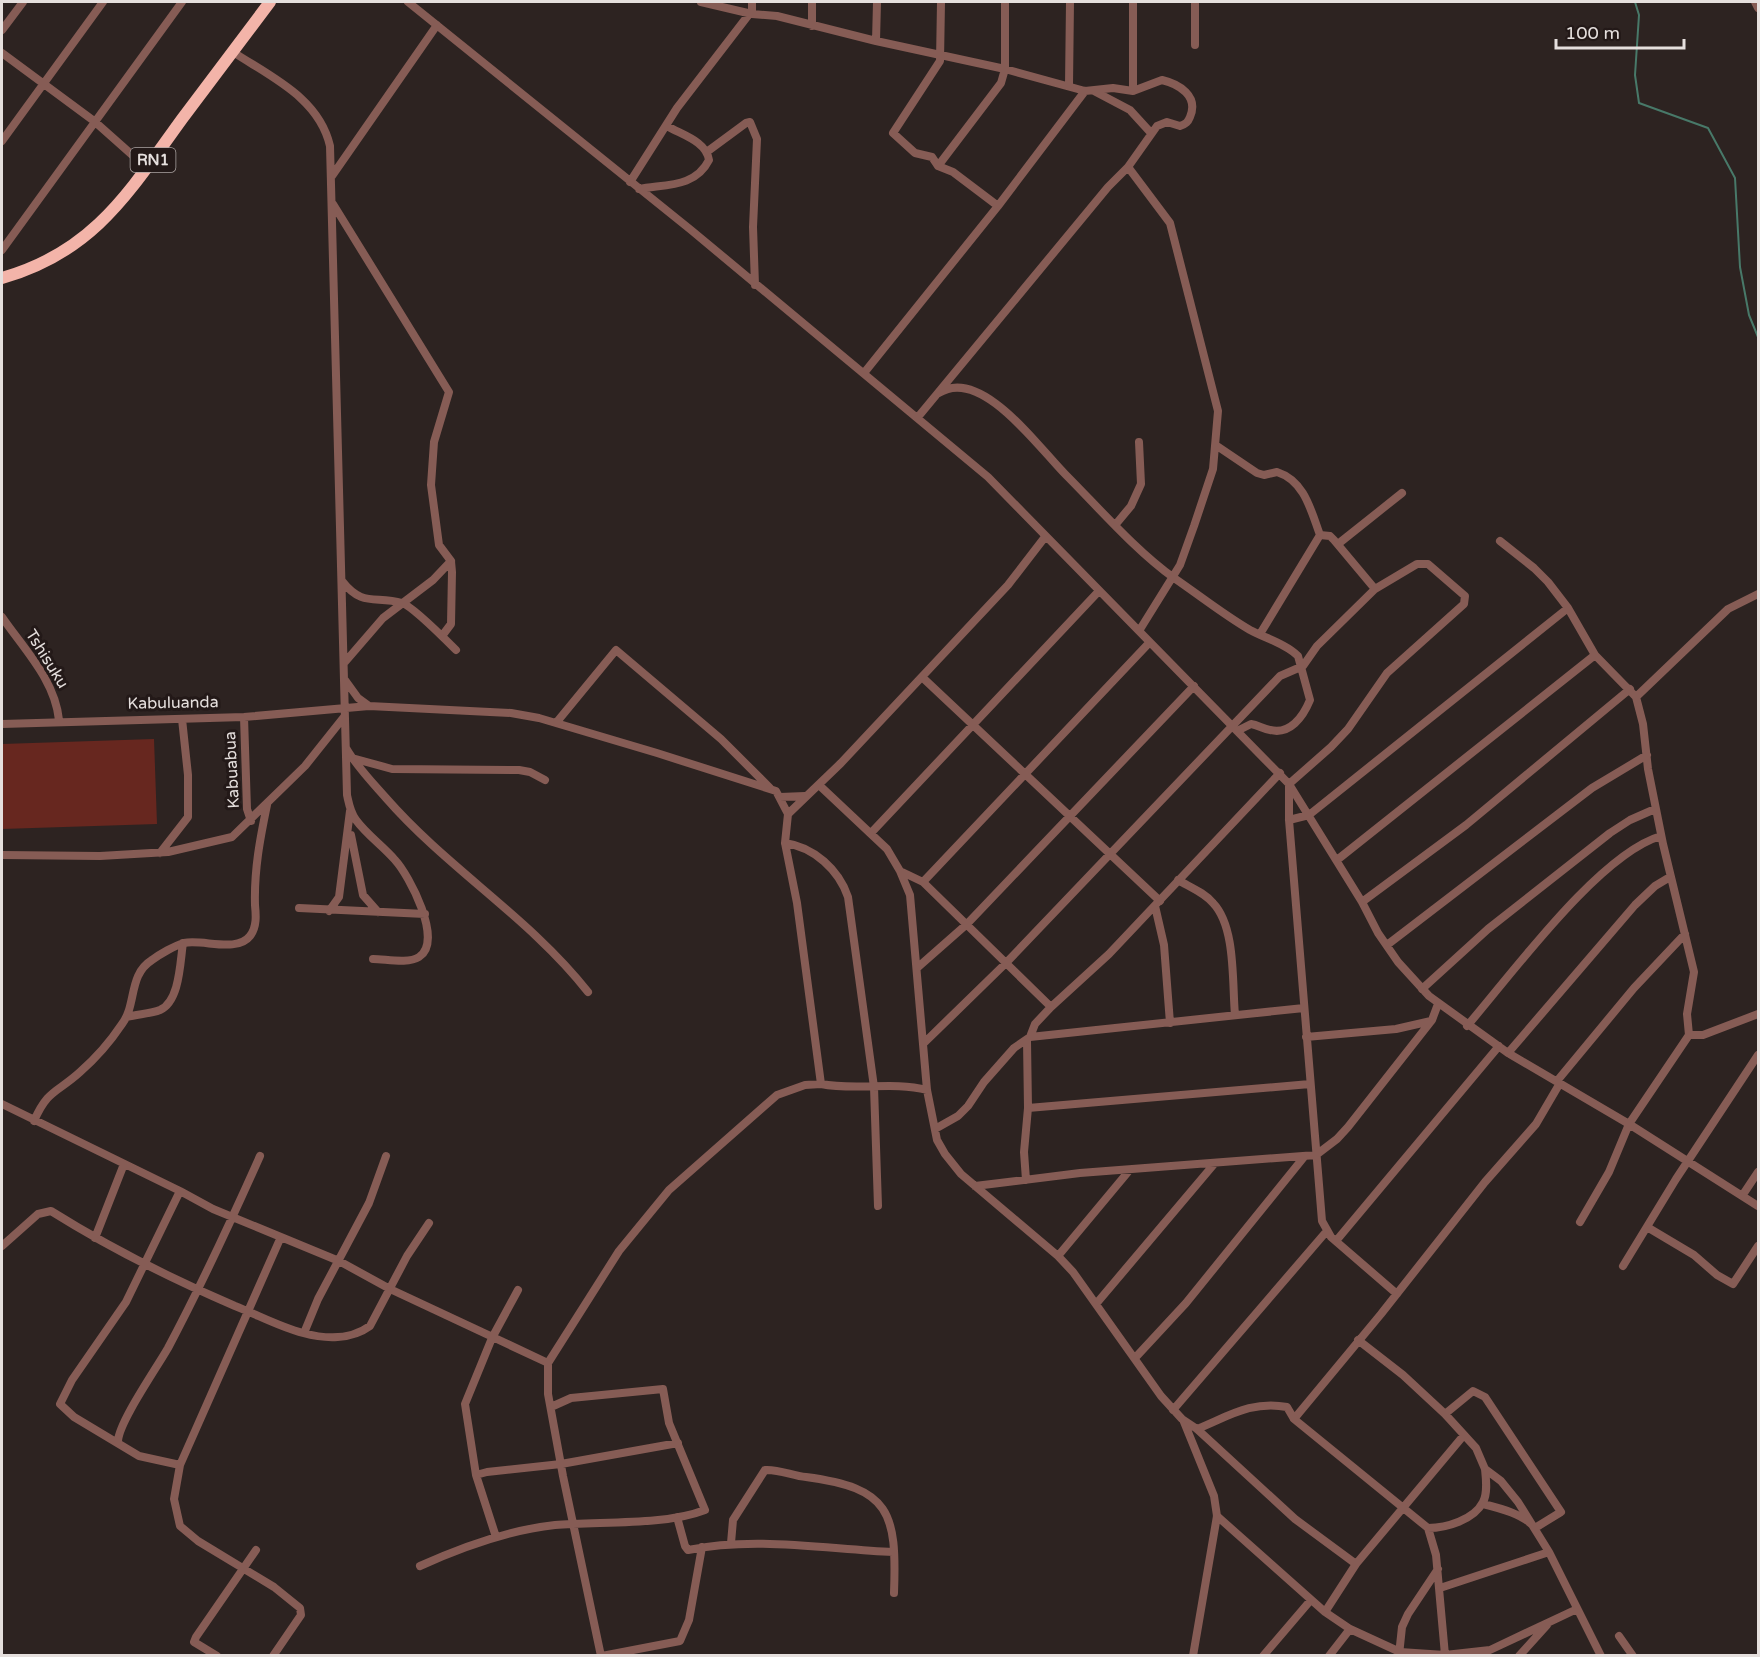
<svg xmlns="http://www.w3.org/2000/svg" width="1760" height="1657" font-family="'Varela Round',sans-serif">
<style>
.garden{fill:#67271f}
.lines{fill:none;stroke-linecap:round;stroke-linejoin:round}
.stream{stroke:#487969;stroke-width:2}
.minor{stroke:#865c55;stroke-width:8}
.highway{stroke:#f3b4a9;stroke-width:12}
.labels{text-anchor:middle;dominant-baseline:central;stroke-width:6;stroke-linejoin:round;paint-order:stroke}
.shield{fill:#231918;stroke:#aba4a2;stroke-width:1.5}
.shield-label{font-size:15px;font-weight:bold;fill:#e5dfdd}
.street-label{font-size:16px;fill:#e5dfdd;stroke:#231918}
</style>
<rect width="100%" height="100%" fill="#2d2321"/>
<path class="garden" d="M154,739L157,824L2,829V744Z"/>
<g class="lines">
<path class="stream" d="M1635,2L1639,15L1635,75L1639,103L1708,128L1735,178L1740,267L1749,315L1758,337"/>
<path class="minor" d="M408,2L691,230L988,477L1289,784L1362,902L1378,933L1398,962L1429,996L1508,1053L1629,1124L1758,1206
M701,2L752,14L777,16L876,41L1005,69L1085,91L1113,88L1133,91L1162,80C1179,84 1199,96 1190,117C1188,122 1186,124 1180,126L1167,122L1157,126L1128,167L1108,187L918,417
M752,2V14
M941,2L940,61L893,133L915,153L932,157L938,166L953,172L998,206
M1195,2V45
M1755,2L1758,8
M812,26V2
M2,30L23,2
M876,41L877,2
M233,52C271,77 319,98 330,146L347,795C349,804 350,812 356,820C367,835 383,846 395,860C409,875 444,941 419,957C408,964 386,959 373,959
M2,53L94,121L148,169
M1069,85L1070,2
M1094,91L1130,110L1151,133
M1133,91V2
M2,141L103,2
M708,151L746,123L750,122L757,139L753,227L755,285
M938,166L1001,83L1005,69V2
M1128,167L1170,223L1218,411L1213,469L1194,526L1180,565L1139,631
M332,176L437,25
M630,182L677,108L750,13
M639,189C665,184 695,188 709,160C706,141 682,135 667,126
M333,204L449,392L434,442L431,485L439,545L451,561L452,572L451,624L442,636
M2,250L182,2
M864,373L998,206L1085,91
M939,393C981,366 1039,448 1065,474C1098,507 1136,551 1174,578C1199,595 1224,615 1250,630C1265,638 1286,644 1298,656L1310,700C1303,717 1290,735 1270,730C1263,729 1258,725 1251,724L1237,731
M1217,446L1257,473L1264,475L1277,472C1305,481 1311,511 1320,535L1330,536L1334,540L1375,589
M1116,524L1131,506L1141,484L1139,442
M1500,541L1534,568L1548,582L1568,608L1595,655L1636,697L1643,724L1648,769L1663,844L1694,972L1687,1014L1689,1035H1703L1758,1014
M1338,544L1402,493
M342,581C363,608 376,595 402,603C412,606 446,640 456,650
M2,617C24,649 55,680 59,720
M1260,634L1320,535
M345,662L383,618L433,580L451,561
M922,677L1160,901
M345,680L358,698L369,706
M1636,697L1728,609L1758,594
M244,717L247,809L251,821
M556,723L616,650L721,739L770,788
M2,724L244,717L369,706L511,713L539,718L657,753L776,791L788,814L785,843L797,903L821,1084L805,1085L777,1095L669,1190L619,1251L548,1363V1394L563,1476L601,1656
M346,748C357,767 372,782 386,798C448,869 530,918 588,992
M352,758L392,769L519,770L530,772L545,780
M819,785L887,849L900,871L923,882L1051,1007
M780,797L805,796
M788,814L841,763L1008,585L1045,537
M1289,820L1309,815L1568,608
M871,833L1098,592
M351,835L363,895L378,912
M785,843C814,847 839,870 848,897L874,1087L878,1206
M160,853L188,817V775L182,719
M2,855L100,856L168,852L232,837L305,766L344,717
M1337,860L1595,655
M900,871L910,895L927,1090L937,1140L945,1154L961,1174L1058,1256L1073,1272L1161,1396L1182,1419L1197,1429L1295,1519L1356,1564
M1178,880C1190,887 1205,893 1213,903C1236,927 1232,982 1235,1015
M923,882L1149,643
M1362,902L1466,825L1630,689
M1155,906L1164,945L1170,1023
M299,908L425,914
M329,911L339,897L350,811
M1387,945L1592,788L1647,755
M917,968L967,924L1194,686
M1422,989L1488,929L1610,833L1630,820L1655,809
M127,1017C137,1014 150,1014 160,1010C180,1001 180,962 183,943
M1467,1026C1512,974 1599,854 1661,836
M1030,1037L1304,1008
M1306,1037L1396,1029L1431,1021
M924,1043L1006,963L1280,676L1303,666L1317,646L1375,589L1417,564H1428L1465,596L1464,604L1387,673L1348,729L1331,747L1289,784V820L1322,1221L1331,1237L1397,1294
M1508,1053L1635,905L1655,886L1670,877
M1557,1081L1634,988L1685,934
M821,1084C856,1091 892,1081 927,1090
M2,1104L180,1191L213,1209L339,1261L390,1289L548,1363
M1028,1108L1310,1084
M34,1121C48,1089 57,1093 80,1072C96,1058 110,1042 122,1024C137,1004 128,975 152,960C160,954 174,946 184,943C203,939 237,953 250,936C257,927 256,915 255,905C254,870 260,839 267,805
M935,1129L958,1116L968,1106L984,1082L1014,1048L1030,1037L1035,1024L1051,1007L1109,954L1280,773
M1026,1180L1024,1152L1028,1108L1027,1041
M975,1186L1080,1173L1316,1155L1337,1139L1348,1127L1432,1020L1438,1004
M1742,1196L1758,1172
M1580,1222L1609,1172L1629,1124L1689,1035
M1647,1227L1694,1255L1717,1275L1733,1284L1758,1246
M95,1238L124,1164
M1336,1241L1499,1046
M2,1246L38,1214L51,1211C110,1248 172,1279 235,1306C258,1315 280,1327 303,1333C325,1339 351,1340 370,1326L407,1256L429,1223
M1058,1256L1128,1172
M1623,1266L1676,1179L1758,1055
M1096,1304L1215,1163
M304,1333L318,1299L369,1203L386,1156
M1358,1340L1403,1375L1445,1414L1476,1448L1485,1469L1501,1481L1518,1502L1549,1552L1601,1656
M1135,1358L1186,1303L1304,1157
M1173,1410L1326,1232
M1445,1414L1473,1391L1485,1397L1561,1512L1535,1528C1524,1514 1499,1508 1483,1504
M1294,1419L1381,1314L1485,1182L1536,1124L1560,1083
M1184,1422L1214,1496L1217,1516L1193,1656
M1197,1429C1227,1417 1252,1400 1287,1407L1294,1419L1428,1528C1446,1528 1474,1520 1483,1502C1488,1493 1486,1479 1485,1469
M118,1441C119,1422 156,1369 168,1348C201,1286 231,1221 260,1156
M180,1465L139,1456L74,1417L60,1404L72,1380L126,1302L180,1191
M476,1475L487,1472L561,1464L678,1443
M1217,1516L1325,1612L1350,1629L1400,1652L1445,1655L1490,1650L1577,1609
M677,1517L685,1546L688,1550C755,1536 826,1549 893,1552
M1428,1528L1436,1555L1445,1655
M496,1537L476,1475L465,1404L492,1338L518,1290
M731,1543L733,1520L765,1470C779,1469 793,1476 806,1477C890,1488 897,1512 894,1593
M420,1566C462,1547 508,1530 555,1525C599,1521 664,1526 705,1510L669,1423L663,1389L571,1398L551,1407
M1440,1588L1549,1552
M1325,1612L1356,1564L1464,1435
M1619,1636L1633,1656
M1399,1655L1402,1627L1408,1614L1438,1569
M217,1656L194,1642L196,1637L256,1550
M273,1656L301,1615L300,1608L274,1587L198,1541L180,1526L174,1499L180,1465L280,1239
M602,1656L680,1641L689,1620L702,1547
M1263,1656L1310,1601
M1329,1656L1350,1629
M1519,1656L1547,1625"/>
<path class="highway" d="M2,278C94,252 129,192 182,119C211,80 241,41 270,2"/>
</g>
<g class="labels">
<rect class="shield" x="130.5" y="148" width="45" height="24" rx="4.5"/>
<g class="shield-label">
<text x="153" y="160">RN1</text>
</g>
<g class="street-label">
<text transform="translate(47 659) rotate(58)">Tshisuku</text>
<text transform="translate(173 703) rotate(-1)">Kabuluanda</text>
<text transform="translate(232 770) rotate(-93)">Kabuabua</text>
</g>
</g>
<rect width="1760" height="1657" fill="none" stroke="#e5dfdd" stroke-width="6"/>
<path d="M1556 39v9h128v-9" fill="none" stroke="#e5dfdd" stroke-width="3"/>
<text x="1565" y="39" font-size="18" fill="#e5dfdd" stroke="#231918" stroke-width="4.5" paint-order="stroke">100 m</text>
</svg>
